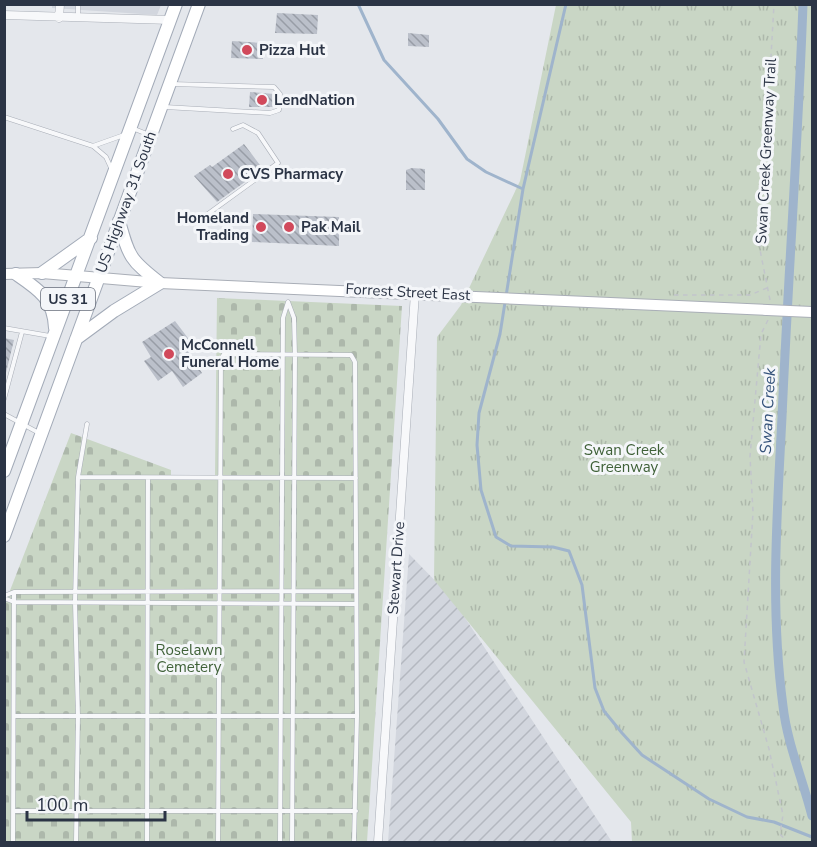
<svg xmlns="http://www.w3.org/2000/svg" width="817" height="847" font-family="'Nunito Sans',sans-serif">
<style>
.built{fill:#d2d6de}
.industrial{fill:url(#industrial-furrows)}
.cemetery{fill:url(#cemetery-stones)}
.park{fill:url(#park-tufts)}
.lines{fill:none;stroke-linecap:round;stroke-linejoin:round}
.stream{stroke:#9fb4cc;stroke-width:3}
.canal{stroke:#9fb4cc;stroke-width:9}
.building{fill:url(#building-back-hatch)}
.lane-casing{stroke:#a9aeb7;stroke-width:5}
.street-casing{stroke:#a9aeb7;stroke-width:9}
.secondary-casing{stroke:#a9aeb7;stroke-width:12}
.primary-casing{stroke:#a3abb8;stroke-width:14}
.path{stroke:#c2c5cb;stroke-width:1.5;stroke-dasharray:4.5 4.5;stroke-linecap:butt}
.lane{stroke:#f7f8fa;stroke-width:4}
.street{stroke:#f7f8fa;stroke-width:8}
.secondary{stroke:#fff;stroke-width:10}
.primary{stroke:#fff;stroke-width:12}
.secondary-bridge-casing{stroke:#a9aeb7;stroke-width:12;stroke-linecap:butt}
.secondary-bridge{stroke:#fff;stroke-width:10}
.poi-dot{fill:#d1495b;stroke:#f4f6f9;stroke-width:2}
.labels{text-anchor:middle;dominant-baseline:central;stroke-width:6;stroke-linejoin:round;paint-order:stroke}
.shield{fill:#f4f6f9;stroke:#676e7b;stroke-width:1.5}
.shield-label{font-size:14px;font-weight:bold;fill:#2b3445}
.poi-label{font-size:15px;font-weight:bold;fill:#2b3445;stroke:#f4f6f9;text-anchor:start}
.street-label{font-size:15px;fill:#2b3445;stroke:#f4f6f9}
.park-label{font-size:15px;fill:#3f6138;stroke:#f4f6f9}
.water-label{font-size:16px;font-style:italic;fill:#34527a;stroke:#f4f6f9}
</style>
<defs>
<pattern id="industrial-furrows" width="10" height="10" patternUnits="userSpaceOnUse" patternTransform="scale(1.5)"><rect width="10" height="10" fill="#d2d6de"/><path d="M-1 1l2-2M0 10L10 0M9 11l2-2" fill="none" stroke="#b4b8c0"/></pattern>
<pattern id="cemetery-stones" width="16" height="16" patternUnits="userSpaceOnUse" patternTransform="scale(1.5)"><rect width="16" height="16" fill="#c9d6c5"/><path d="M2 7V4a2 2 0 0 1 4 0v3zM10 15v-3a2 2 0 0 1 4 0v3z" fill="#adb8ab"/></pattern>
<pattern id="park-tufts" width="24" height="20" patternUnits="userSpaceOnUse" patternTransform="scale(1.5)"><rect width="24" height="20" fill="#c9d6c5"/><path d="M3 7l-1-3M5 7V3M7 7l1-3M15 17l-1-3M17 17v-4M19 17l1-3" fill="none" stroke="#adb8ab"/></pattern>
<pattern id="building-back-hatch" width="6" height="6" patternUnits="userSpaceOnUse" patternTransform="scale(1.5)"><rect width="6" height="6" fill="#bbc0ca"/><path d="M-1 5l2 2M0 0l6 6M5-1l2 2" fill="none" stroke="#989da6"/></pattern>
</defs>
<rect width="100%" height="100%" fill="#e4e7ec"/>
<path class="built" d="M52,4L161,5L157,15L52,8Z"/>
<path class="industrial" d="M409,554L452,598L612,842H388Z"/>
<path class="cemetery" d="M217,298L402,306L367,842H5L4,606L71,433L171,470V475H215Z"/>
<path class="park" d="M556,5H812V842H632L631,822L434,580L437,337L461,305L520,181Z"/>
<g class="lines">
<path class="stream" d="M358,4L384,60L438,119L467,159L486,172L523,189
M566,4L523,189L500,334L479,413L477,445L481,490L496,537L511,546L553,547L569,551L582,585L595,688L604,711L622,733L642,755L709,799L747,817L774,822L812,837"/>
<path class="canal" d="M803,4C798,142 788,279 782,417C777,514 770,609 783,706C787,743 803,780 812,816"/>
</g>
<path class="building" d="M277,13L318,15L317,34L275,33Z
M408,33L429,35V47L408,46Z
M232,41L263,43V59L231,58Z
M250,92L274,94V107H249Z
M244,144L263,169L217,202L194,176L210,165L212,167Z
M412,168L425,169V190H406V170Z
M253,214L339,217V246L252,242Z
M175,321L194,346L187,350L202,373L183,387L172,371L158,381L144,361L151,357L142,342Z
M4,338L14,340L4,381Z"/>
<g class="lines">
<defs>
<path id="lane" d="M78,4V16
M165,107L270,113L279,110L280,94L274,87L172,84
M4,117L93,146
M132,128L147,134
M112,170L106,157L93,146L124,135
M205,216L278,163L258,133L243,125L233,129
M4,328L50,336
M4,399L22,332
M4,414L39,433
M78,477L87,424
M4,596L14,592L356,591
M4,598L14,602L356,604
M15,716H357
M14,811H356
M13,842L14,592
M76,842L78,716L75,602L78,477L356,478
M147,842L148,478
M218,842L221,359L224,354L351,355L355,362L357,716L354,842
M280,842L283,318L288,302L294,318L295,355L292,842"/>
<path id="street" d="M4,15L171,20
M59,18L60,4
M378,842L415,293"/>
<path id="secondary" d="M4,274L42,273L160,283L767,310"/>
<path id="primary" d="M42,273L91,238
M16,274C38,289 54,299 55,328
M76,339L114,311L160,283C130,260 129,257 119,221
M4,471L176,4
M4,536L199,4"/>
</defs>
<use href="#lane" class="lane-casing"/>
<use href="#street" class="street-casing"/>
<use href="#secondary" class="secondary-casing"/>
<use href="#primary" class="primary-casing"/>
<path class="path" d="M674,295H750L767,288
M770,300L760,250L774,4
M768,320L761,334L750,456L753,512L744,662L769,749L783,815L780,834L787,842"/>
<use href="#lane" class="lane"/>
<use href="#street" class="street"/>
<use href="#secondary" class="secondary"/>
<use href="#primary" class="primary"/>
<defs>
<path id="secondary-bridge" d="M767,310L812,312"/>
</defs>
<use href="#secondary-bridge" class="secondary-bridge-casing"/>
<use href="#secondary-bridge" class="secondary-bridge"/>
</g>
<g class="poi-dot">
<circle cx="247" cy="50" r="6"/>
<circle cx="262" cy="100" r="6"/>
<circle cx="228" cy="174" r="6"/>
<circle cx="261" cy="227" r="6"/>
<circle cx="289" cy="227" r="6"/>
<circle cx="169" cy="354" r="6"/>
</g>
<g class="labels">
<rect class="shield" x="41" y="288" width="54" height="22" rx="4.5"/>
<g class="shield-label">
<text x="68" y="299">US 31</text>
</g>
<g class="poi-label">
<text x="259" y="50">Pizza Hut</text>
<text x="274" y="100">LendNation</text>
<text x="240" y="174">CVS Pharmacy</text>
<text x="249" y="218" text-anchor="end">Homeland<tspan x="249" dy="17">Trading</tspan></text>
<text x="301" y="227">Pak Mail</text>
<text x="181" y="345">McConnell<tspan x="181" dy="17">Funeral Home</tspan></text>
</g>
<g class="street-label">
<text transform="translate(766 151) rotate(-87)">Swan Creek Greenway Trail</text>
<text transform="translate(126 202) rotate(-70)">US Highway 31 South</text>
<text transform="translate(408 292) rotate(3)">Forrest Street East</text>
<text transform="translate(396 568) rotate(-86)">Stewart Drive</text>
</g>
<g class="park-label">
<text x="624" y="450">Swan Creek<tspan x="624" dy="17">Greenway</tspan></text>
<text x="189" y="650">Roselawn<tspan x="189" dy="17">Cemetery</tspan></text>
</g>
<g class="water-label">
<text transform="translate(768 411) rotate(-87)">Swan Creek</text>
</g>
</g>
<rect width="817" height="847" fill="none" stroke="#2b3445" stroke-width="12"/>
<path d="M27 811v9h138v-9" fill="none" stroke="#2b3445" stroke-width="3"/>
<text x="36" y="811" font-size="18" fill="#2b3445" stroke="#f4f6f9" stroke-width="4.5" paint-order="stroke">100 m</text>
</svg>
